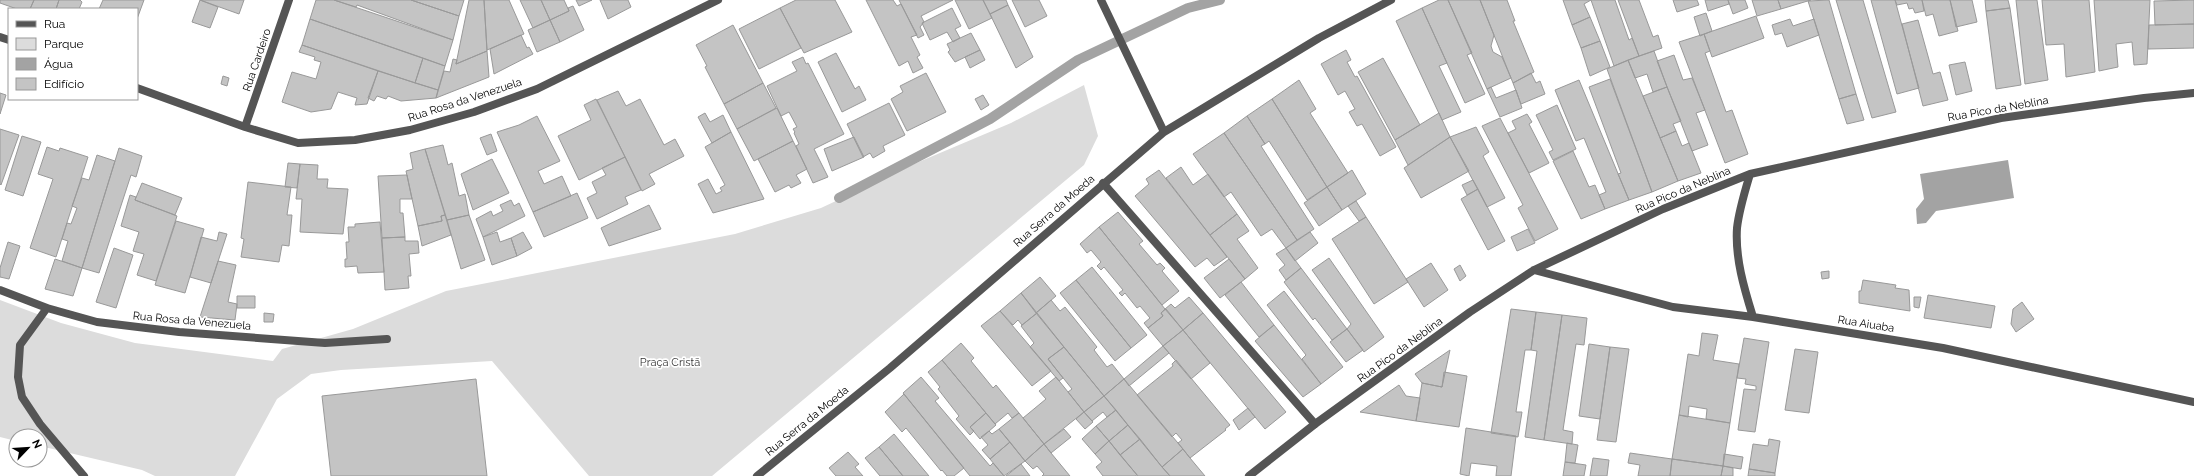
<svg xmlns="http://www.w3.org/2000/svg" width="2194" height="476" font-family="Raleway,sans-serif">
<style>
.green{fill:#dcdcdc}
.water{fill:#a3a3a3}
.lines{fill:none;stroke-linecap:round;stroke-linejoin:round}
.stream{stroke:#a3a3a3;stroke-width:10}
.building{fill:#c4c4c4;stroke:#999}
.service{stroke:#555;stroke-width:8}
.minor{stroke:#555;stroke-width:8}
.labels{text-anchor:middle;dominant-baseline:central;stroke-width:3.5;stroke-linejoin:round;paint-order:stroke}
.street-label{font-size:11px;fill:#000;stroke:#fff}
.park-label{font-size:11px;fill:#333;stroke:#fff}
</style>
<rect width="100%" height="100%" fill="#fff"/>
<path class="green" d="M1084,85L1098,136L1084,165L712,476H589L492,361L341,370L311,374L277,399L235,476H155L142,470L40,446V436H16V441L0,437V300L61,323L135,343L273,361L282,349L353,329L446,291L735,234L821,208L921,161L1011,123Z"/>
<path class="water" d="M2008,160L2014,198L1936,211L1926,223L1917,224L1916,209L1924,199L1920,174Z"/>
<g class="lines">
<path class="stream" d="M839,198L990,119L1078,60L1188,8L1220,0"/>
</g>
<path class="building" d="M0,0H34L30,9H17L0,3Z
M34,0H59L56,9H30Z
M59,0H80L82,2L79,9H56Z
M103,0H144L137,19V9H99Z
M200,0L218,7L210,28L192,22Z
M200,0H244L239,14Z
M316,0H334L453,40L445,66L310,19Z
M334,0H411L459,16L453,40L357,5L356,7Z
M411,0H464L459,16Z
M469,0H484L487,51L456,64Z
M484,0H509L524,34L487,50Z
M520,0H541L550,20L533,28Z
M541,0H564L569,11L550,20Z
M576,0H592L579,6Z
M600,0H628L631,7L608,19Z
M796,0H835L852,32L804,53L780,8Z
M866,0H893L897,6L901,4L917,35L911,37L920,55L917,57L923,68L913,73L908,61L899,66Z
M899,0H953L921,16L924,22L920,27L924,35L918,38Z
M955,0H983L992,18L969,29Z
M983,0H1006L1008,5L990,14Z
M1012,0H1039L1047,16L1025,27Z
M1439,0H1448L1472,53L1467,55L1485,94L1465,103L1422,8Z
M1448,0H1480L1494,35L1491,46L1493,52L1502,57L1511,78L1487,89Z
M1480,0H1507L1515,21H1513L1534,72L1513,83Z
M1563,0H1591L1584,4L1590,17L1572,25Z
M1591,0H1615L1629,40L1632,38L1639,56L1614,66Z
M1618,0H1639L1653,37L1658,35L1662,48L1639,56Z
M1673,0H1697L1699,5L1677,12Z
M1705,0H1728L1729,4L1708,11Z
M1728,0H1745L1748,8L1733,14Z
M1752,0H1778L1781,9L1757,16Z
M1778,0H1811L1781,9Z
M1829,0L1856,94L1839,99L1808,1Z
M1836,0H1863L1896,112L1872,118Z
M1871,0H1895L1919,88L1897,94Z
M1895,0H1922L1924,11L1915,13L1913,8L1909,9L1907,3L1897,5Z
M1922,0H1950L1958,31L1939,36L1933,14L1926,16Z
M1950,0H1972L1977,22L1956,27Z
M1985,0H2008L2010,8L1986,11Z
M2016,0H2037L2048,80L2025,84Z
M2042,0H2089L2095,72L2066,77L2064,44L2046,45Z
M2094,0H2150L2147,64L2134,65L2132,42L2116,44L2118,67L2099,71Z
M2194,0V24L2155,25L2154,1Z
M1008,5L1033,57L1016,68L990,14Z
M573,6L584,30L560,42L550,20L569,11L568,8Z
M780,8L801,48L759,69L739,29Z
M952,8L961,26L955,29L960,38L953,42L947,32L930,40L922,23Z
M1422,8L1447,63L1439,66L1461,112L1442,120L1396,21Z
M2010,8L2021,85L1996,89L1986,11Z
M1706,13L1712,31L1700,36L1694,17Z
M1756,16L1764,38L1712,57L1704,34Z
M1590,17L1600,41L1581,48L1572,25Z
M310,19L423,58L415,83L302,45Z
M1790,19L1793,26L1814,19L1819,35L1787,47L1782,33L1775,35L1772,25Z
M550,20L560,42L537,52L528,30Z
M1918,20L1933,74L1940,72L1948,100L1923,106L1902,24Z
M2194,24V48L2148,49L2149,25Z
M733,25L763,83L724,104L705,67L707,66L696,45Z
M971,33L980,50L955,62L948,52L950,50L947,44Z
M1704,34L1710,51L1705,53L1726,112L1732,110L1748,154L1725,163L1679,42Z
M521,35L527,48L529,47L533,54L494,74L490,49Z
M1600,41L1610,67L1590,76L1581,48Z
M302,45L378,71L367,104L355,105L357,98L338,92L331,109L311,112L282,102L292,72L316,79L321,62L314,60L315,57L299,52Z
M980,50L985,60L970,68L965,57Z
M1346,50L1351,60L1347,62L1355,77L1357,76L1396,147L1380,156L1362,124L1357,126L1349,112L1355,109L1345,91L1338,95L1321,64Z
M487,51L489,77L436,98L444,71L450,72L453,59L457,60L456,64Z
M1654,51L1667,87L1653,92L1647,74L1635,78L1628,60Z
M836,53L855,89L859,86L866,100L842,112L818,62Z
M1674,55L1683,80L1692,78L1705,110L1696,113L1708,145L1692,151L1657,61Z
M803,57L806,64L808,63L844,134L814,149L828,177L813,183L796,146L799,144L794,133L795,132L793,129L797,127L789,112L781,116L767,86L797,71L792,62Z
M423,58L445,66L438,90L415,83Z
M1383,58L1420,125L1395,140L1358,72Z
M1628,60L1678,181L1652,192L1607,69Z
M1965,62L1972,91L1956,95L1949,65Z
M378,71L438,90L436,98L401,101L388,96L386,99L377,96L374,101L368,98Z
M926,73L946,112L907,131L891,99L903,92L900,86Z
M1531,73L1536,83L1540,81L1545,94L1521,104L1513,83Z
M223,76L229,78L227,86L221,84Z
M1610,79L1652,192L1629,200L1618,174L1621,173L1589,87Z
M1299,80L1316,109L1310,113L1348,173L1327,187L1272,99Z
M1579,80L1629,200L1605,209L1599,195L1606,192L1584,138L1576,141L1555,90Z
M763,83L776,108L737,129L724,104Z
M1491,87L1496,98L1516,90L1522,108L1500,117L1487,89Z
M1667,87L1681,121L1673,124L1676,131L1660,138L1643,96Z
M618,91L626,106L640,99L664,145L675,139L684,156L649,174L655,184L642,191L597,100Z
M0,93L6,95L0,114Z
M1856,94L1864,120L1847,124L1839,99Z
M983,95L989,105L981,110L975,99Z
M596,99L625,157L579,180L558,136L591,120L584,105Z
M1272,99L1327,187L1307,200L1269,141L1265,144L1247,116Z
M889,103L905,135L883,146L885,151L873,158L870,153L863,157L847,124Z
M1557,105L1576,149L1553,160L1549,152L1553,150L1536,115Z
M777,108L793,141L754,161L737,129Z
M705,113L710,122L723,115L731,132L712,143L698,117Z
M1439,113L1450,137L1408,165L1395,140Z
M1527,114L1532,122L1529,124L1549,163L1529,173L1508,133L1516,129L1512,121Z
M537,116L560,161L538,171L544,184L562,176L571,196L533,212L497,132L519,125Z
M1247,116L1265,144L1261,146L1314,229L1297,240L1224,133Z
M1500,118L1558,229L1535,241L1518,208L1523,205L1482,126Z
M1476,127L1489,152L1483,156L1505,198L1487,207L1450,137Z
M0,129L19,135L1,185L0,184Z
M1676,131L1682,146L1689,143L1701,173L1678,181L1660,138Z
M731,132L764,199L713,213L698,184L708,179L716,194L722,191L720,188L725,185L705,147Z
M1224,133L1297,240L1286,248L1272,229L1261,236L1231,192L1224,197L1193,154Z
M491,134L497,151L487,155L480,138Z
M22,136L41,142L23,196L5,190Z
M854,137L864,157L832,171L824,149Z
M1450,137L1469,171L1421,198L1404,168Z
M793,141L807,169L796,175L801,183L791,188L789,185L775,192L758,159Z
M443,145L448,165L452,163L459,196L465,194L469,215L447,220L425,149Z
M47,147L59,151L60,148L88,157L56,257L30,248L53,179L38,174Z
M119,148L142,156L136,177L131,175L99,273L82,268Z
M425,149L445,215L441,216L442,221L418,226L406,171L413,169L410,153Z
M1573,151L1589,187L1595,185L1605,209L1581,219L1553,161Z
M97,155L115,161L82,268L62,261L68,241L62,239L67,223L71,224L77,208L72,206L82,178L89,180Z
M625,157L641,190L625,197L628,204L597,219L587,198L597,193L592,182L606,175L602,168Z
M492,159L509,193L473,210L461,174Z
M288,163L300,164L297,188L285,187Z
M300,164L318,165L317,179H328L327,188L348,189L343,234L300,232L302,199H296Z
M1181,167L1193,185L1208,174L1237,214L1210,235L1166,178Z
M1159,170L1227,257L1214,266L1207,258L1195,267L1135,196L1149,184L1146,179Z
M1352,170L1366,194L1342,210L1327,187Z
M407,175L412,199H400V213H403L405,237L382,238L378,176Z
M1473,180L1478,189L1467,195L1462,185Z
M248,182L291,187L287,215H292L289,246L282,245L279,262L241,257L244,239L241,238Z
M142,183L182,198L175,215L135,200Z
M1327,187L1342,210L1319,226L1304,203Z
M1478,189L1505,241L1488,250L1461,199Z
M577,193L588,218L544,237L533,212Z
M130,195L136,197L135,200L177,216L156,281L137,275L144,254L133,251L139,232L121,226Z
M511,200L514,206L519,203L525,216L483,237L476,219L491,211L493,216L503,211L500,205Z
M1356,201L1366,217L1359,221L1348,206Z
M649,205L661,229L609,246L601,228Z
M1118,212L1143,241L1139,244L1157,265L1160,263L1165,268L1162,271L1179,291L1162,305L1099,227Z
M1237,214L1249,231L1237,239L1258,268L1245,279L1210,235Z
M445,215L451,235L422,246L418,226L442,221L441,216Z
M469,215L485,260L461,269L447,220Z
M1366,217L1408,282L1374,304L1332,239Z
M176,221L204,229L185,293L155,285Z
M380,222L384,272L358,273L357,266L345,267V259H347L346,242H349L348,227H355V224Z
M1099,227L1165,309L1161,313L1163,316L1148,328L1144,323L1150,318L1140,306L1137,308L1125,293L1122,296L1119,293L1123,290L1104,267L1101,270L1097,266L1101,262L1091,250L1087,253L1080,244Z
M1528,229L1535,243L1517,251L1511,237Z
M219,232L227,234L211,283L190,277L201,237L217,241Z
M497,232L500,242L511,238L517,256L492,265L483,237Z
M523,232L532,248L517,256L511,238Z
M1310,232L1318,243L1295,261L1286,248Z
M405,237V241H418L419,253L409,254L411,276H408L409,288L385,290L382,238Z
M8,242L20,246L9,279L0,277V268Z
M114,248L133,255L116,308L96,302Z
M1286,248L1301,268L1286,280L1279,270L1285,265L1276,254Z
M1329,258L1384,337L1364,352L1347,329L1351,324L1312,270Z
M55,259L82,268L73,296L45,289Z
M1229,259L1245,279L1220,298L1204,278Z
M218,261L236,265L228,302L237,304L235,320L200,317Z
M1431,263L1448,290L1424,307L1406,279Z
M1460,265L1466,276L1460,281L1454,269Z
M1092,267L1147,335L1131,348L1076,280Z
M1301,268L1347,329L1332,340L1315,318L1313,320L1284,282Z
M1829,271V278L1822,279L1821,272Z
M1040,277L1056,296L1036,313L1021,293Z
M1076,280L1131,348L1115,361L1060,293Z
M1863,280L1896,285L1895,288L1909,290L1910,311L1859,303V291H1861Z
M1241,282L1274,325L1259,337L1225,295Z
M1284,291L1343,367L1321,384L1302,359L1306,355L1267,305Z
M1021,293L1037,313L1022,325L1018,320L1013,325L1000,311Z
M1928,295L1995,306L1991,328L1924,318Z
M237,296H255V308H237Z
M1189,297L1203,313L1183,330L1165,309L1171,304L1175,308Z
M1914,297H1921L1919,308L1914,307Z
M1051,300L1060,311L1065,307L1097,347L1094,350L1107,367L1112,364L1124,379L1104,396L1036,313Z
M2022,302L2034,319L2016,332L2011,324L2013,309Z
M1166,309L1183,330L1163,346L1148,328L1163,316L1161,313Z
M1511,309L1536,312L1531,350H1525L1516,412H1522L1518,437L1491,433Z
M1000,311L1051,371L1032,386L981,326Z
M1536,312L1562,315L1544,440L1525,437L1537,351L1531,350Z
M264,313L274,314L273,322H264Z
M1037,313L1064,347L1048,359L1063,378L1059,381L1030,347L1034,343L1021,326Z
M1203,313L1286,412L1265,429L1183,330Z
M1562,315L1587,318L1584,345L1576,344L1563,430L1573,432L1572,444L1544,440Z
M1274,325L1321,384L1303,397L1255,341Z
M1347,329L1363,350L1346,362L1330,342Z
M1183,330L1210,363L1191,379L1163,346Z
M1702,333L1718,335L1713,360L1739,364L1730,423L1706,419L1707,409L1689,406L1688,417L1679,415L1688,354L1699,356Z
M1744,338L1769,342L1755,432L1738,430L1744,389L1756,390V386L1745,384L1746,379L1737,378Z
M961,343L974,358L971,361L993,388L996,385L1019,413L1012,418L1008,413L995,424L942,360Z
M1589,344L1610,347L1600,419L1579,416Z
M1163,346L1169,353L1129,386L1124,379Z
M1064,347L1104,396L1084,412L1068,392L1072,389L1048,359Z
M1610,347L1629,349L1616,442L1597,440Z
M1795,349L1818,352L1809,413L1785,410Z
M1450,350L1442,387L1422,383L1415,374Z
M942,360L986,413L970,427L974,431L970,435L956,419L959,416L938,389L940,387L928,372Z
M1176,360L1230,425L1225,429L1226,430L1190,458L1178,443L1182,440L1176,433L1172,437L1137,395L1173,366L1172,364Z
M1444,372L1467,376L1459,427L1416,421L1422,383L1442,387Z
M921,377L939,398L935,401L990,466L993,463L1004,476H970L903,393Z
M1056,377L1084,412L1044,444L1023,418L1046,399L1039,391Z
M476,379L487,476H331L322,396Z
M1124,379L1183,449L1162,467L1104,396Z
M1399,385L1406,396L1420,398L1416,421L1360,412Z
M904,394L964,468L954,476H947L942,470L941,471L906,428L902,432L885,412Z
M1104,396L1116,410L1107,417L1103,412L1092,421L1084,412Z
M1248,408L1255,417L1239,430L1233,420Z
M1116,410L1128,425L1109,441L1096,426Z
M1084,412L1093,422L1085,429L1076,419Z
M986,413L996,425L980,439L970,427Z
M1019,413L1044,444L1025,461L999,429Z
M1679,415L1730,423L1723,466L1672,459Z
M1128,425L1140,439L1120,455L1109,441Z
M1096,426L1109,441L1095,454L1082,439Z
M1466,428L1516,436L1511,476H1496L1497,466L1471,463L1469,476L1460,474Z
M999,429L1010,442L990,459L982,450L988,445L981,437L989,431L992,434Z
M1064,429L1071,437L1051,453L1044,444Z
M894,434L929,476H903L879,447Z
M1140,439L1162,467L1170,476H1138L1120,455Z
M1769,439L1780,441L1775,473L1749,469L1753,444L1768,446Z
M1109,441L1137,475L1135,476H1103L1096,467L1102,462L1095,454Z
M1010,442L1025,461L1004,476L990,459Z
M1567,443L1578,445L1575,463L1565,462Z
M1044,444L1051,453L1070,476H1042L1044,474L1037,466L1033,469L1025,461Z
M879,447L903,476H880L865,458Z
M1183,449L1190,458L1205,476H1170L1162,467Z
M848,452L859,464L855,467L863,476H836L829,468Z
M1630,453L1672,459L1670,476H1638L1640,465L1628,463Z
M1724,454L1743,457L1741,469L1723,466Z
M1593,458L1609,460L1607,476H1590Z
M1672,459L1723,466L1721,476H1670Z
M1565,462L1586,465L1584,476H1563Z
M1021,464L1030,476H1006Z
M1723,466L1733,468V476H1721Z
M1749,469L1775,473V476H1748Z"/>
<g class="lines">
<path class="service" d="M1103,183L1315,424"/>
<path class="minor" d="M1101,0L1164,132
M0,37L9,40
M137,88L245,127L298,143L355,140L410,130L474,112L537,89L718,0
M245,127L289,0
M1750,174C1745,191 1739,210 1737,228C1735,258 1744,288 1753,317
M1534,270L1673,307L1753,317L1943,348L2194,402
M0,290L47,308L97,322L179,332L325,343L387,339
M47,308L20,345L18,377L22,397L40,424L84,476
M757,476L890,368L1164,132L1319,38L1391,0
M1249,476L1315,424L1470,312L1534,270L1663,209L1750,174L2001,118L2144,98L2194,93"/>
</g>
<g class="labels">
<g class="street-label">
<text transform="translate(257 60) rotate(-71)">Rua Cardeiro</text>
<text transform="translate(465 100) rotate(-18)">Rua Rosa da Venezuela</text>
<text transform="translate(1998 109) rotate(-10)">Rua Pico da Neblina</text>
<text transform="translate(1683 190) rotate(-23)">Rua Pico da Neblina</text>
<text transform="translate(1054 211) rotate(-41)">Rua Serra da Moeda</text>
<text transform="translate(192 321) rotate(5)">Rua Rosa da Venezuela</text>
<text transform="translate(1866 324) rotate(9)">Rua Aiuaba</text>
<text transform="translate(1400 350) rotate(-36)">Rua Pico da Neblina</text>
<text transform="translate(807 421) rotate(-39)">Rua Serra da Moeda</text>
</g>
<g class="park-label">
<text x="670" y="362">Praça Cristã</text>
</g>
</g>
<rect x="8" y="8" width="130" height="92" fill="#ffffff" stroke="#999999"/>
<rect x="16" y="21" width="20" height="6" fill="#555555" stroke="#999999"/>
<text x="44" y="28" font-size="12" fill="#000000">Rua</text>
<rect x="16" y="38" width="20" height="12" fill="#dcdcdc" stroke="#999999"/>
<text x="44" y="48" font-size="12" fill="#000000">Parque</text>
<rect x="16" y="58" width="20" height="12" fill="#a3a3a3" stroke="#999999"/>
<text x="44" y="68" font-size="12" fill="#000000">Água</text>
<rect x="16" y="78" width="20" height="12" fill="#c4c4c4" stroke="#999999"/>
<text x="44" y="88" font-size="12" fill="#000000">Edifício</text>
<g transform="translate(28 448) rotate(65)"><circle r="19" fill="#ffffff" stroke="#999999"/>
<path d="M0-3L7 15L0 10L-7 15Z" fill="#000000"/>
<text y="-6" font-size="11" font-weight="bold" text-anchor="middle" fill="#000000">N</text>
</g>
</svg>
